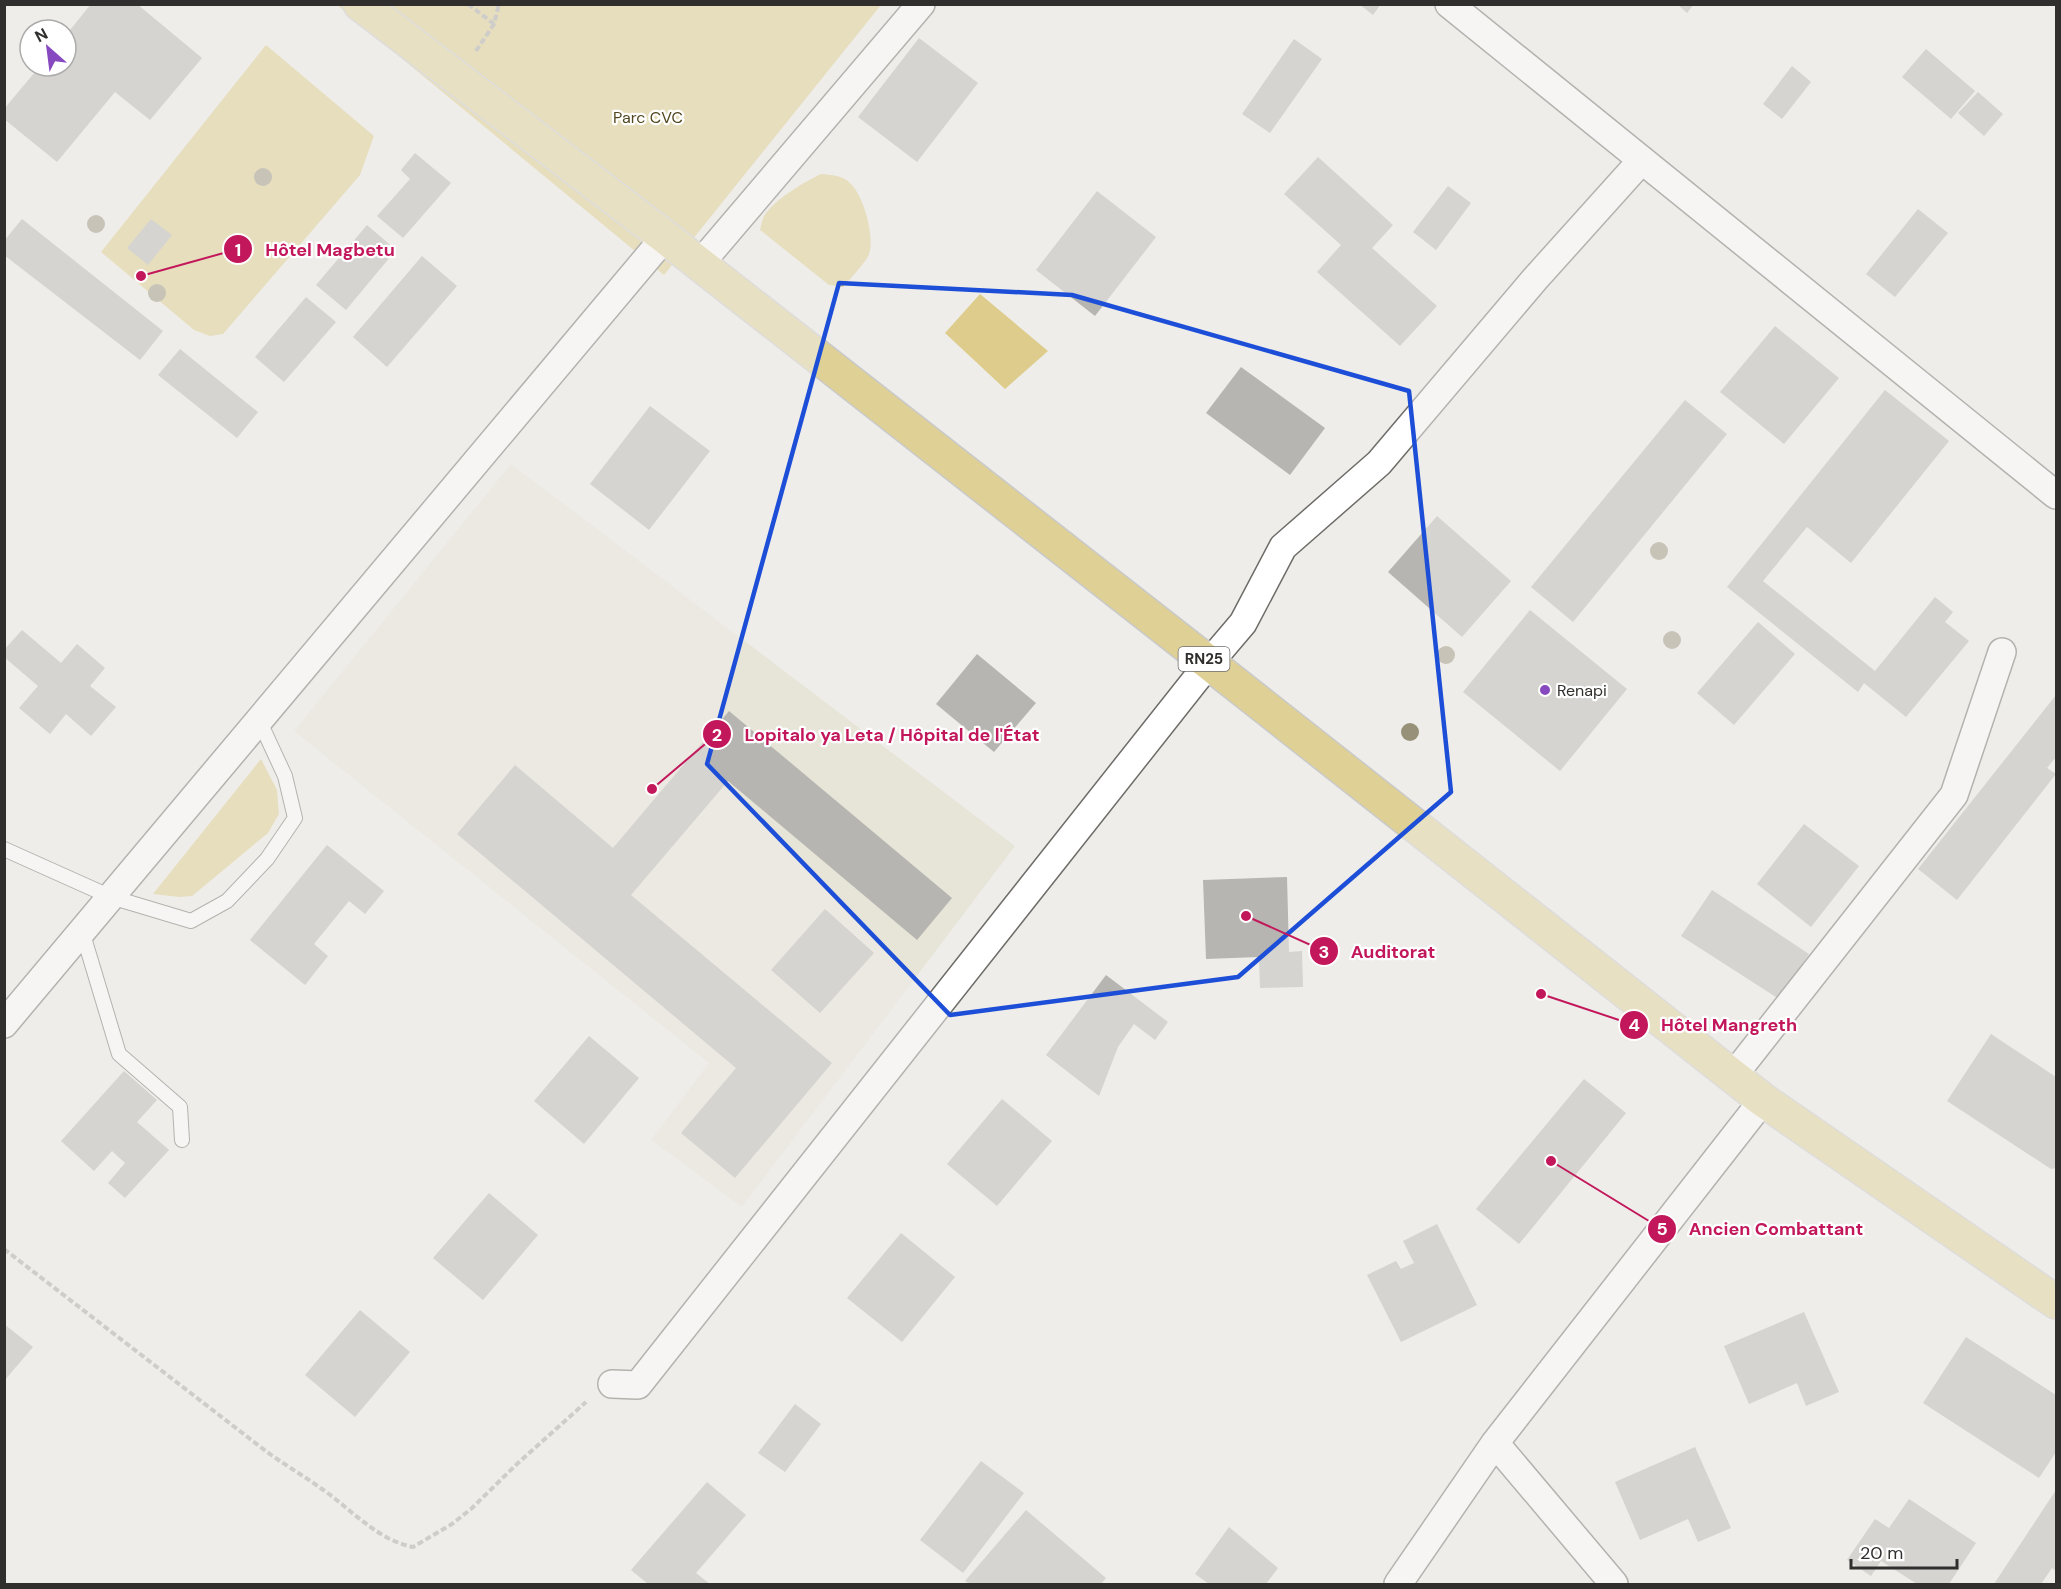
<svg xmlns="http://www.w3.org/2000/svg" width="2061" height="1589" font-family="'DM Sans',sans-serif">
<style>
.built{fill:#e7e4d8}
.green{fill:#ddcc8b}
.building{fill:#b6b5b1}
.lines{fill:none;stroke-linecap:round;stroke-linejoin:round}
.lane-casing{stroke:#6d6c68;stroke-width:16}
.street-casing{stroke:#6d6c68;stroke-width:30}
.primary-casing{stroke:#c9c9c9;stroke-width:36}
.path{stroke:#a7a6a4;stroke-width:4;stroke-dasharray:6 3;stroke-linecap:butt}
.lane{stroke:#fff;stroke-width:14}
.street{stroke:#fff;stroke-width:27}
.primary{stroke:#dfd096;stroke-width:33}
.tree{fill:#989179}
.marked{fill:none;stroke:#1d4ed8;stroke-width:4.5;stroke-linejoin:round}
.poi-dot{fill:#8649bf;stroke:#fff;stroke-width:2}
.labels{text-anchor:middle;dominant-baseline:central;stroke-width:4.5;stroke-linejoin:round;paint-order:stroke}
.shield{fill:#fff;stroke:#6e6d6d;stroke-width:1.5}
.shield-label{font-size:15px;font-weight:bold;fill:#302f2e}
.park-label{font-size:16px;fill:#51461e;stroke:#fff}
.poi-label{font-size:16px;fill:#302f2e;stroke:#fff;text-anchor:start}
.leader{fill:none;stroke:#c2185b;stroke-width:2}
.callout-dot{fill:#c2185b;stroke:#fff;stroke-width:2}
.mark-label{font-size:18px;text-anchor:middle;font-weight:bold;fill:#fff}
.callout-label{font-size:18px;text-anchor:middle;font-weight:bold;fill:#c2185b;stroke:#fff;stroke-width:4.5;stroke-linejoin:round;paint-order:stroke}
</style>
<rect width="100%" height="100%" fill="#eeede9"/>
<path class="built" d="M511,464L1015,846L742,1207L651,1140L709,1063L294,731Z"/>
<path class="green" d="M337,5H881L664,275Z
M266,45L374,136L360,175L223,334L210,336L194,330L101,252Z
M821,174C831,175 843,175 851,184C864,197 875,237 869,254C867,261 849,280 843,287L829,285L760,230C761,226 762,220 764,216C774,200 804,182 821,174Z
M980,294L1048,351L1005,389L945,333Z
M261,759L277,790L279,814L268,833L192,896L179,897L153,894Z"/>
<path class="building" d="M91,4H137L202,58L150,120L115,92L57,162L4,119V109L40,66H66V35Z
M1359,4H1381L1373,15Z
M1677,4H1694L1687,13Z
M919,38L978,83L917,162L858,117Z
M1294,39L1322,59L1270,133L1242,114Z
M1926,49L1975,91L1951,119L1902,77Z
M1792,66L1811,82L1782,119L1763,104Z
M1978,92L2003,114L1984,136L1958,113Z
M415,153L451,183L403,238L377,216L410,179L401,170Z
M1318,157L1393,225L1372,248L1437,306L1400,346L1317,272L1341,245L1284,194Z
M1448,186L1471,203L1436,250L1413,232Z
M1097,191L1156,237L1095,316L1036,270Z
M1918,209L1948,233L1895,297L1866,274Z
M22,219L163,331L140,360L4,255V241Z
M151,219L172,235L148,265L127,248Z
M367,225L396,250L346,310L316,285Z
M422,256L457,286L387,367L353,337Z
M306,297L336,322L284,382L255,357Z
M1775,326L1839,378L1784,444L1720,392Z
M180,349L258,412L237,438L158,375Z
M1241,367L1325,428L1290,475L1206,413Z
M1885,390L1949,441L1851,563L1807,527L1763,581L1875,671L1935,597L1953,612L1945,622L1969,641L1906,717L1864,683L1858,692L1727,587Z
M1685,400L1727,434L1573,622L1531,587Z
M650,406L710,451L649,530L590,484Z
M1437,516L1511,581L1462,637L1388,572Z
M1530,610L1627,689L1560,771L1463,692Z
M1758,622L1795,654L1734,725L1697,693Z
M22,630L61,663L77,644L105,668L90,686L116,707L91,736L66,714L50,734L19,708L38,686L4,657V650Z
M977,654L1036,703L994,752L936,704Z
M2056,695V757L2047,768L2056,774L1957,900L1918,869Z
M729,711L952,898L917,940L728,781L631,895L832,1063L735,1178L681,1133L736,1068L457,834L515,765L613,848Z
M1804,824L1859,866L1811,927L1757,884Z
M327,845L384,891L365,914L349,901L314,944L328,956L305,985L250,940Z
M1287,877L1289,952L1302,951L1303,987L1260,988L1259,957L1206,959L1203,880Z
M1712,890L1809,954L1779,999L1681,936Z
M825,909L874,953L820,1013L771,970Z
M1106,975L1168,1022L1155,1040L1134,1024L1118,1047L1099,1096L1046,1055Z
M1991,1034L2056,1077V1168L2051,1169L1947,1101Z
M589,1036L639,1078L584,1144L534,1101Z
M124,1071L157,1100L137,1122L169,1150L125,1198L108,1183L125,1163L112,1151L94,1171L61,1141Z
M1584,1079L1626,1113L1519,1244L1476,1209Z
M1002,1099L1052,1141L997,1206L947,1164Z
M489,1193L538,1235L483,1300L433,1258Z
M1437,1224L1477,1305L1401,1342L1367,1275L1396,1261L1401,1269L1414,1263L1403,1241Z
M901,1233L955,1277L902,1342L847,1298Z
M360,1310L410,1352L355,1417L305,1375Z
M1804,1312L1839,1392L1806,1406L1797,1383L1749,1404L1724,1346Z
M4,1324L33,1347L4,1381Z
M1966,1337L2056,1395V1452L2039,1478L1923,1403Z
M795,1404L821,1424L785,1472L758,1453Z
M1695,1447L1731,1528L1698,1542L1688,1519L1640,1540L1615,1482Z
M981,1461L1024,1493L963,1573L920,1540Z
M707,1482L746,1515L696,1573L710,1584H648L631,1570Z
M2056,1490V1571L2052,1568L2041,1584H1994Z
M1909,1499L1976,1543L1949,1584H1917L1881,1561L1871,1576L1847,1560L1875,1519L1889,1528Z
M1026,1510L1106,1578L1101,1584H970L965,1581Z
M1229,1527L1278,1568L1266,1584H1209L1195,1574Z"/>
<g class="lines">
<defs>
<path id="lane" d="M4,849L111,897L191,921L227,901L267,859L295,818L285,776L259,720
M82,931L119,1054L180,1107L182,1140"/>
<path id="street" d="M1449,4L2056,495
M699,265L921,4
M4,1024L665,237
M1733,1076L1954,795L2002,652
M612,1384L638,1385L1209,663L1243,623L1283,547L1379,463L1535,279L1642,160
M1495,1443L1614,1584
M1398,1584L1495,1443L1763,1100"/>
<path id="primary" d="M360,4L665,237L1209,663L1763,1100L2056,1302"/>
</defs>
<use href="#lane" class="lane-casing"/>
<use href="#street" class="street-casing"/>
<use href="#primary" class="primary-casing"/>
<path class="path" d="M468,4L494,24
M476,51L494,24L499,4
M4,1249L267,1452C285,1465 304,1476 322,1489C351,1509 377,1540 413,1547L452,1524L471,1509L518,1463L586,1402"/>
<use href="#lane" class="lane"/>
<use href="#street" class="street"/>
<use href="#primary" class="primary"/>
</g>
<g class="tree">
<circle cx="263" cy="177" r="9"/>
<circle cx="96" cy="224" r="9"/>
<circle cx="157" cy="293" r="9"/>
<circle cx="1659" cy="551" r="9"/>
<circle cx="1672" cy="640" r="9"/>
<circle cx="1446" cy="655" r="9"/>
<circle cx="1410" cy="732" r="9"/>
</g>
<path d="M0 0H2061V1589H0ZM839,283L1072,295L1409,391L1451,792L1238,977L950,1015L707,764Z" fill="#eeede9" fill-opacity=".55" fill-rule="evenodd"/>
<path class="marked" d="M839,283L1072,295L1409,391L1451,792L1238,977L950,1015L707,764Z"/>
<circle class="poi-dot" cx="1545" cy="690" r="6"/>
<g class="labels">
<rect class="shield" x="1178.5" y="647" width="51" height="24" rx="4.5"/>
<g class="shield-label">
<text x="1204" y="659">RN25</text>
</g>
<g class="park-label">
<text x="648" y="117">Parc CVC</text>
</g>
<g class="poi-label">
<text x="1557" y="690">Renapi</text>
</g>
</g>
<path class="leader" d="M141 276L238 249M652 789L717 734M1246 916L1324 951M1541 994L1634 1025M1551 1161L1662 1229"/>
<g class="callout-dot">
<circle cx="141" cy="276" r="6"/>
<circle cx="652" cy="789" r="6"/>
<circle cx="1246" cy="916" r="6"/>
<circle cx="1541" cy="994" r="6"/>
<circle cx="1551" cy="1161" r="6"/>
<circle cx="238" cy="249" r="15"/>
<circle cx="717" cy="734" r="15"/>
<circle cx="1324" cy="951" r="15"/>
<circle cx="1634" cy="1025" r="15"/>
<circle cx="1662" cy="1229" r="15"/>
</g>
<g class="mark-label">
<text x="238" y="256">1</text>
<text x="717" y="741">2</text>
<text x="1324" y="958">3</text>
<text x="1634" y="1031">4</text>
<text x="1662" y="1235">5</text>
</g>
<g class="callout-label">
<text x="330" y="256">Hôtel Magbetu</text>
<text x="892" y="741">Lopitalo ya Leta / Hôpital de l'État</text>
<text x="1393" y="958">Auditorat</text>
<text x="1729" y="1031">Hôtel Mangreth</text>
<text x="1776" y="1235">Ancien Combattant</text>
</g>
<rect width="2061" height="1589" fill="none" stroke="#302f2e" stroke-width="12"/>
<g transform="translate(48 48) rotate(332)"><circle r="28" fill="#ffffff" stroke="#acacab" stroke-width="1.5"/>
<path d="M0-4.5L10 22L0 15L-10 22Z" fill="#8649bf"/>
<text y="-9" font-size="16" font-weight="bold" text-anchor="middle" fill="#302f2e">N</text>
</g>
<path d="M1851 1559v9h106v-9" fill="none" stroke="#302f2e" stroke-width="3"/>
<text x="1860" y="1559" font-size="18" fill="#302f2e" stroke="#ffffff" stroke-width="4.5" paint-order="stroke">20 m</text>
</svg>
